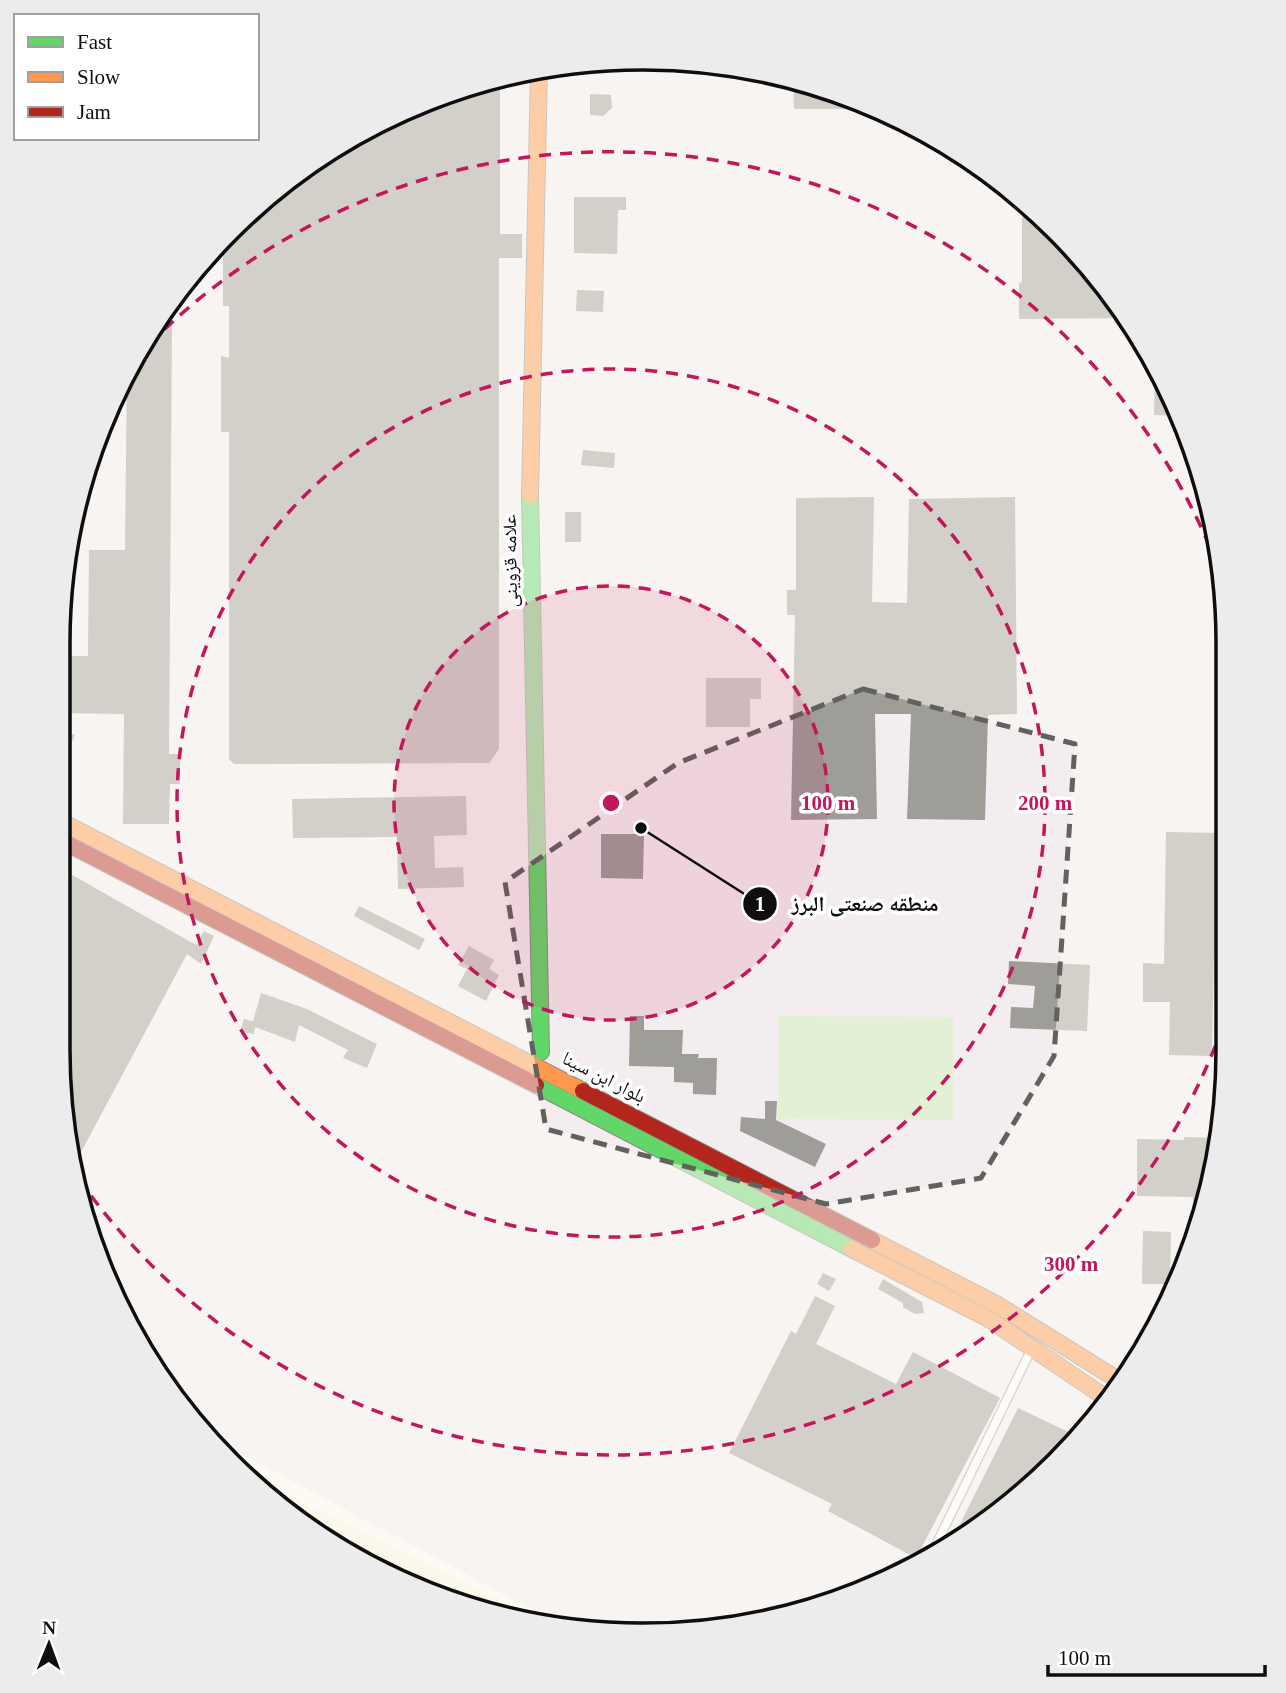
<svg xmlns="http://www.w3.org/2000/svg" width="1286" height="1693" font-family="'Times New Roman','Noto Naskh Arabic',serif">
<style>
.industrial{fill:#f4edef}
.farmland{fill:#f8f7df}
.green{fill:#e2f1d3}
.building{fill:#9f9d98}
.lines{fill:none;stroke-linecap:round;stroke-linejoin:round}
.lane-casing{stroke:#959491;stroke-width:10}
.fast-casing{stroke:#8c8b87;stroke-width:18}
.slow-casing{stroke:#8c8b87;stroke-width:18}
.jam-casing{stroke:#8c8b87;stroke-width:18}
.lane{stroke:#fffefd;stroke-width:8}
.fast{stroke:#63d668;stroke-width:16}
.slow{stroke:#ff974d;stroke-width:16}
.jam{stroke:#b3261e;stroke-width:16}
.marked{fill:none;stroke:#61615e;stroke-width:5;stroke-dasharray:14 9;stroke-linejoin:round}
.ring{fill:none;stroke:#c2185b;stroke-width:3.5;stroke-dasharray:12 9}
.labels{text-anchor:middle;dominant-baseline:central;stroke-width:7;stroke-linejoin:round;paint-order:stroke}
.street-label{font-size:19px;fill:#0e0e0e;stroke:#fff}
.rim{fill:none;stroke:#0e0e0e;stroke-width:3.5}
.centre{fill:#c2185b;stroke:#fff;stroke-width:3.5}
.ring-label{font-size:21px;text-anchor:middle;font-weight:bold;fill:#c2185b;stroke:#fff;stroke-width:7;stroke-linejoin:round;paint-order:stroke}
.leader{fill:none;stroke:#0e0e0e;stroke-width:2.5}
.callout-dot{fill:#0e0e0e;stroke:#fff;stroke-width:2.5}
.mark-label{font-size:21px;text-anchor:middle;font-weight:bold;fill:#fff}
.callout-label{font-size:21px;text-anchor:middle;font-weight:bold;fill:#0e0e0e;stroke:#fff;stroke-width:7;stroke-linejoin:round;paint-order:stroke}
</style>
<rect width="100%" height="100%" fill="#fcfaf2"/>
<path class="industrial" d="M643,58L757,69L867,102L968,156L1057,229L1129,318L1184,419L1223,567V1127L1184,1274L1130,1375L1057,1464L968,1536L831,1604L681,1634L564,1626L217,1441L136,1343L78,1202L58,1050L59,605L78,491L118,385L178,287L318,157L419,102L528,69Z"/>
<path class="farmland" d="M245,1475L552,1625L528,1624L384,1575L257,1490Z"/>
<path class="green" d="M779,1016L953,1017V1120L778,1119Z"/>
<path class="building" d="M793,80L867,102L879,109H794Z
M478,85H500V234H522V258H499V749L489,763L234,764L229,759V432H221V356L229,358V306H223V246L318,157L419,102Z
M590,94L611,95L612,108L603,116L590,115Z
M574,197H626V210H618L617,254L574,253Z
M1022,200L1057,229L1130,318L1019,319V283L1022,282Z
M577,290L604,291L603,312L576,311Z
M157,322H172L169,754H180V784H170L169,824H123L124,714L59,713V656H88L89,550H125L127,370Z
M1155,365L1170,393L1182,416L1154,415Z
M583,450L615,453L614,468L581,465Z
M874,497L872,602L907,603L909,499L1015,497L1017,714L988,715L985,820L907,819L911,714H875L877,819L791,820L795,615H787V590H796V498Z
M565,512H581V542H565Z
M706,678H761V699H750V727H706Z
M59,728L75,735L59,772Z
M466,796L467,835L434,836L435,868L463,867L464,887L398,889L397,837L293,838L292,799Z
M1166,832L1220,833V850H1223V874H1215V937H1223V952H1214L1212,1056L1169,1055L1170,1002H1143V963L1164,964Z
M601,834H644L643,879L601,878Z
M58,867L196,945L204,931L214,936L201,964L187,954L73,1167L58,1050Z
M359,906L425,939L419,950L354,916Z
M469,946L494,960L489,969L499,975L486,1001L458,986L467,969L458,965Z
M1009,961L1090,965L1087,1031L1010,1028L1011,1007L1033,1008L1035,986L1008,984Z
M261,993L307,1009L377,1044L367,1068L343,1058L348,1050L299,1025L295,1042L255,1027L254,1034L240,1032L244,1019L253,1021Z
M630,1016H644V1030H683L682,1054H699L698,1058H717L716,1095L693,1094V1083L674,1082V1067L629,1066Z
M765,1101H777L776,1120L826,1144L815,1167L740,1131L741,1117L765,1119Z
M1184,1137L1220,1138L1197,1224H1193V1197L1137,1196V1139L1184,1140Z
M1143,1231L1171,1232L1170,1284H1142Z
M823,1273L836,1279L829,1291L817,1284Z
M883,1279L922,1302L924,1313L915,1314L903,1307V1303L878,1289Z
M815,1296L835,1306L816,1344L896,1384L913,1352L1000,1398L916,1558L828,1511L832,1504L729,1453L791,1331L796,1334Z
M1018,1408L1079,1437L1057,1464L968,1536L949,1546Z"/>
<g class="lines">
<defs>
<path id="lane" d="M931,1555L1031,1350"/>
<path id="fast" d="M530,495L541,1052
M536,1085L852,1249"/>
<path id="slow" d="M530,495L539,68
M58,820L583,1091
M872,1240L996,1304L1123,1383
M852,1249L989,1319L1109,1400"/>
<path id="jam" d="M58,839L536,1085
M583,1091L872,1240"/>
</defs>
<use href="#lane" class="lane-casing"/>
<use href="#fast" class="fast-casing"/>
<use href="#slow" class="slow-casing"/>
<use href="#jam" class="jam-casing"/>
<use href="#lane" class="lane"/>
<use href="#fast" class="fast"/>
<use href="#slow" class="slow"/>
<use href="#jam" class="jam"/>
</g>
<path d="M0 0H1286V1693H0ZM863,689L1075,744L1054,1056L981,1178L826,1204L546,1129L505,882L678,763Z" fill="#fcfaf2" fill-opacity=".55" fill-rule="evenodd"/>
<path class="marked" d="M863,689L1075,744L1054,1056L981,1178L826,1204L546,1129L505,882L678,763Z"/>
<circle cx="611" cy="803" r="217" fill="#c2185b" fill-opacity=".12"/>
<g class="ring">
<circle cx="611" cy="803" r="217"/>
<circle cx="611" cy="803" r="434"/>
<path d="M1223 1026A651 651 0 0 1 74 1172M135 359A651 651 0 0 1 1223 580"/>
</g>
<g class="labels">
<g class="street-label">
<text transform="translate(510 561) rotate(-91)">علامه قزوینی</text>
<text transform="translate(604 1077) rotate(27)">بلوار ابن سینا</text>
</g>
</g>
<path d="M0 0H1286V1693H0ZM643 70H643A573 573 0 0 1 1216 643V1050A573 573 0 0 1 643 1623H643A573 573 0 0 1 70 1050V643A573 573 0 0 1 643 70Z" fill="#ececec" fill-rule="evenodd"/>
<path class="rim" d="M643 70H643A573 573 0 0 1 1216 643V1050A573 573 0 0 1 643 1623H643A573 573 0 0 1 70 1050V643A573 573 0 0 1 643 70Z"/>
<circle cx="611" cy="803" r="10" class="centre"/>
<g class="ring-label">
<text x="828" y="810">100 m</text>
<text x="1045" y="810">200 m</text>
<text x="1071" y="1271">300 m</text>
</g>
<path class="leader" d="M641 828L760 904"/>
<g class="callout-dot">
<circle cx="641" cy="828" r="7"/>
<circle cx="760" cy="904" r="18"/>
</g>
<g class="mark-label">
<text x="760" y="911">1</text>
</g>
<g class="callout-label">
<text x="865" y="911">منطقه صنعتی البرز</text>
</g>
<rect x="14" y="14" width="245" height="126" fill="#ffffff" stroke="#9f9f9f" stroke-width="2"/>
<rect x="28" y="37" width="35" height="10" fill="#63d668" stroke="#9f9f9f" stroke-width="2"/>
<text x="77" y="49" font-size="21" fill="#0e0e0e">Fast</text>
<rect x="28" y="72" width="35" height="10" fill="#ff974d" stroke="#9f9f9f" stroke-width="2"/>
<text x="77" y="84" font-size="21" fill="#0e0e0e">Slow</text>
<rect x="28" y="107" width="35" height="10" fill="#b3261e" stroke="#9f9f9f" stroke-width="2"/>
<text x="77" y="119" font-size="21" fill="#0e0e0e">Jam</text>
<g transform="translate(49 1644) rotate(1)" stroke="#ffffff" stroke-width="5" paint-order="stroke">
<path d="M0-5L12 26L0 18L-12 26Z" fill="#0e0e0e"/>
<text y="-10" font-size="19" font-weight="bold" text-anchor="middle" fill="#0e0e0e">N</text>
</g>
<path d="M1048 1665v10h217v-10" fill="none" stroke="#0e0e0e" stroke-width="3.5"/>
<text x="1058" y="1665" font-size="21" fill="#0e0e0e" stroke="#ffffff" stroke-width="5" paint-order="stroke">100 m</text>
</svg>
